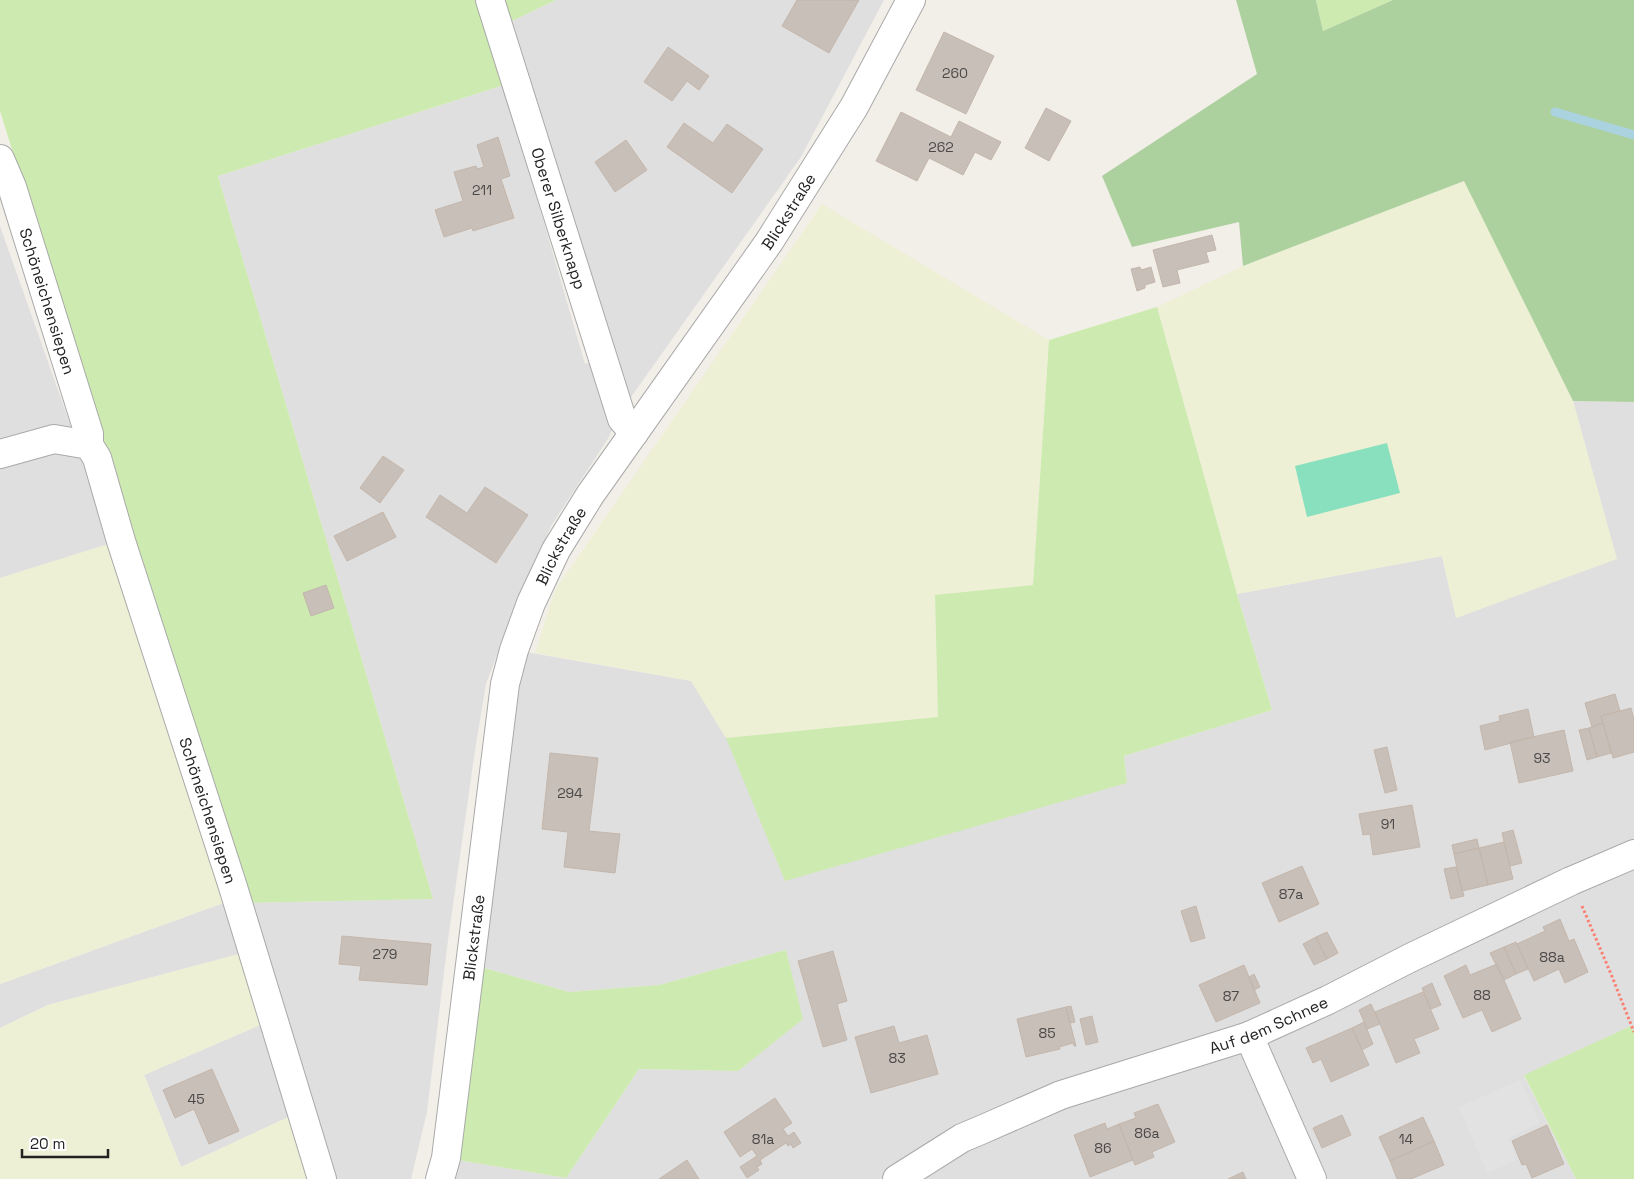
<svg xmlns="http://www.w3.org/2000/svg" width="1634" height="1179" font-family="'Space Grotesk',sans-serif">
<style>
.residential{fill:#e0dfdf}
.farmland{fill:#eef0d5}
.grass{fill:#cdebb0}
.forest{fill:#add19e}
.pitch{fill:#88e0be}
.parking{fill:#e2e2e2}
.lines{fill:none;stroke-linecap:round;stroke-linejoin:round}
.stream{stroke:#aad3df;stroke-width:9}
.building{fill:#c7bfb8;stroke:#c4b6ab}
.minor-casing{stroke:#a9a9a9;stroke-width:30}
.path{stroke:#fa8072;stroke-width:3;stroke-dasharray:2.5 2.5;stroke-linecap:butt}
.minor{stroke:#fff;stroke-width:28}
.labels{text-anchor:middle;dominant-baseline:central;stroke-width:5;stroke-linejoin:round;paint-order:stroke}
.number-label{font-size:14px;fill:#4b4948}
.street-label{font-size:16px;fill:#222;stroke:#fff}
</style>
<rect width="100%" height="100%" fill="#f2efe9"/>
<path class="residential" d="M556,0H884L801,157L629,400L510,22Z
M504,85L585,364L594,361L612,430L609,437L551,526L512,615L486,684L475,750L448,940L427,1112L411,1179H334L247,903L433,899L218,176Z
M0,226L112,543L0,578Z
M1573,401L1634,402V1032L1631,1026L1524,1076L1576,1179H440L446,1158L566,1178L639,1069L738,1071L786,950L659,985L569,992L470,964L514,650L692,681L726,738L1127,782L1124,756L1272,710L1237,594L1442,556L1456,618L1616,558Z
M229,901L243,953L48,1005L0,1028V984Z
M265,1023L293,1115L181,1167L144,1075Z"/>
<path class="farmland" d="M1464,181L1573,401L1617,559L1456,618L1442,556L1237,594L1157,307L1243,266Z
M822,204L1049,340L1033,585L935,596L938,718L726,738L691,681L535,653L555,590Z
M112,543L229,901L0,984V578Z
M243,953L265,1023L144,1075L181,1167L293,1115L314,1179H0V1028L48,1005Z"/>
<path class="grass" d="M0,0H476L504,85L218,176L433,899L247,903L0,111Z
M503,0H556L510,22Z
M1316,0H1393L1323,31Z
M1157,307L1237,594L1272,710L1124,756L1127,783L785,881L726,738L938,717L935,595L1033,585L1049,340Z
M786,950L803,1019L738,1071L639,1069L566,1178L446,1158L470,964L569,992L659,985Z
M1631,1026L1634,1032V1179H1576L1524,1075Z"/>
<path class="forest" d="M1236,0H1316L1323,31L1393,0H1634V402L1573,401L1464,181L1243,266L1239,222L1132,247L1102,176L1257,74Z"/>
<path class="pitch" d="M1387,443L1400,493L1307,517L1295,466Z"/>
<path class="parking" d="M1520,1080L1540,1123L1508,1138L1517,1160L1487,1173L1459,1107Z"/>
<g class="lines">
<path class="stream" d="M1555,112L1634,135"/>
</g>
<path class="building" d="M797,0H859L829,53L782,26Z
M944,32L994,56L966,114L916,90Z
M668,47L709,76L699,90L687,81L672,101L644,82Z
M1046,108L1071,121L1049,161L1025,148Z
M901,112L951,137L959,121L1001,142L991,160L975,152L963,175L929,158L917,181L876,161Z
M684,123L713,143L727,124L763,149L732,193L667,147Z
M498,137L510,176L501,179L514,218L473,231L472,228L444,237L435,210L463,201L454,172L476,166L477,169L484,167L477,145Z
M626,140L647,170L615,192L595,162Z
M1212,235L1216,250L1206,252L1209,262L1177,270L1180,283L1163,287L1153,250Z
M1140,267L1141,270L1151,267L1155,282L1145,285V288L1137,291L1131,269Z
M383,456L404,470L380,503L360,488Z
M485,487L528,515L496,563L426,517L440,495L467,513Z
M383,512L396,537L347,561L334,536Z
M326,585L334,608L311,616L303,593Z
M1615,694L1620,711L1601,716L1603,723L1592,727L1585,703Z
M1631,708L1634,720V752L1613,758L1601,716Z
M1528,709L1534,737L1485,750L1480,726L1500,721L1499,716Z
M1603,723L1611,753L1597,757L1589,728Z
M1589,728L1597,757L1587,760L1579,730Z
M1564,730L1573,771L1519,783L1510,742Z
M1387,747L1397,790L1385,793L1374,750Z
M550,753L598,758L589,831L620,834L615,873L564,867L568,832L542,829Z
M1412,805L1420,847L1373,855L1370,834L1363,835L1359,814Z
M1513,830L1522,863L1510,866L1502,833Z
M1477,839L1479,848L1454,854L1452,845Z
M1504,842L1513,879L1488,885L1479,848Z
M1479,848L1488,885L1462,891L1454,854Z
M1302,866L1319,904L1279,922L1262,883Z
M1456,867L1464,896L1451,899L1444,869Z
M1196,906L1205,938L1191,942L1181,911Z
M1560,919L1569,941L1574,939L1588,972L1565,983L1559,969L1534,981L1517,944L1545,931L1543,927Z
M1327,932L1338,953L1327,959L1316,937Z
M342,936L431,944L427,985L359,980L361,966L339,964Z
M1316,937L1327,959L1314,965L1303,944Z
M1516,942L1528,969L1516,974L1504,947Z
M1504,947L1516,974L1504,980L1490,953Z
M833,951L847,1001L837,1004L847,1040L823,1047L798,961Z
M1497,964L1521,1019L1492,1032L1482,1010L1463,1018L1444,976L1466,965L1470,975Z
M1244,965L1260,1003L1216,1022L1199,985Z
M1254,974L1260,987L1254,990L1249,977Z
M1432,983L1441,1005L1431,1009L1422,988Z
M1423,992L1439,1029L1414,1039L1420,1053L1396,1063L1375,1012Z
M1371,1004L1380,1024L1367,1029L1359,1010Z
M1071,1006L1075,1022L1070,1023L1066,1007Z
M1066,1007L1076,1046H1074L1073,1043L1059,1047L1060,1049L1026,1057L1017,1019Z
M1092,1016L1098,1042L1086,1045L1080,1019Z
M1364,1022L1373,1044L1362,1050L1352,1028Z
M894,1026L899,1043L927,1035L938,1074L871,1093L855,1037Z
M1352,1028L1369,1065L1331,1082L1321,1059L1313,1063L1306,1048Z
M212,1069L239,1131L209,1144L194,1109L175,1118L163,1090Z
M775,1098L792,1123L783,1129L788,1136L794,1132L801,1143L793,1148L791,1144L788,1146L786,1143L760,1160L762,1164L757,1167L759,1170L747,1178L740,1167L757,1156L752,1149L740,1157L724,1132Z
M1158,1104L1175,1142L1152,1152L1154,1157L1135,1165L1119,1124L1136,1118L1134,1113Z
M1342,1115L1351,1135L1322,1148L1313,1128Z
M1423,1117L1434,1141L1390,1161L1379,1137Z
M1105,1123L1107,1129L1119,1124L1133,1160L1090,1177L1074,1135Z
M1547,1125L1564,1164L1532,1178L1526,1164L1522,1165L1512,1141Z
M1434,1141L1444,1165L1411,1179H1397L1390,1161Z
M687,1160L699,1179H659Z
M1243,1172L1246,1179H1228Z"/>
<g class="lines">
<defs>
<g id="minor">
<path id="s1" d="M490,0L622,419L634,433"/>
<path id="s2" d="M0,159L12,187L89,434V445L97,458L121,541L233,887L322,1179"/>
<path d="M0,454L54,439L89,445"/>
<path d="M1249,1036L1312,1179"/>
<path id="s3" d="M440,1179L446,1158L505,684L514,650L531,603L556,550L590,495L769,242L854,107L911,0"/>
<path id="s4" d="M897,1179L962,1138L981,1130L1061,1095L1249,1036L1328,1000L1410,958L1571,881L1634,854"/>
</g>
</defs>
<use href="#minor" class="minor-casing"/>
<path class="path" d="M1582,906L1611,974L1634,1032"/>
<use href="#minor" class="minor"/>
</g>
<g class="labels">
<g class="number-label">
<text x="955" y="73">260</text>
<text x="941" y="147">262</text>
<text x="482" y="190">211</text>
<text x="1542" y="758">93</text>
<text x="570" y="793">294</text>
<text x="1388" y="824">91</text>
<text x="1291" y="894">87a</text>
<text x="385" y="954">279</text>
<text x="1552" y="957">88a</text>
<text x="1482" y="995">88</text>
<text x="1231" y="996">87</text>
<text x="1047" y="1033">85</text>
<text x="897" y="1058">83</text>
<text x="196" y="1099">45</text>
<text x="1147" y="1133">86a</text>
<text x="763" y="1139">81a</text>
<text x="1406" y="1139">14</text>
<text x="1103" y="1148">86</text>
</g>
<g class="street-label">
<text stroke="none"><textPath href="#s3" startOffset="1054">Blickstraße</textPath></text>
<text stroke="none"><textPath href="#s1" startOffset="229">Oberer Silberknapp</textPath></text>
<text stroke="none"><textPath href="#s2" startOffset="150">Schöneichensiepen</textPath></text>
<text stroke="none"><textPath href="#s3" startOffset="649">Blickstraße</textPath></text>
<text stroke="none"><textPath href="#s2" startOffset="685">Schöneichensiepen</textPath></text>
<text stroke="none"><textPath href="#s3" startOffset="244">Blickstraße</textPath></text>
<text stroke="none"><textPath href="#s4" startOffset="404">Auf dem Schnee</textPath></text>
</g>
</g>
<path d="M22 1149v8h86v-8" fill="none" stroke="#222222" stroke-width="2.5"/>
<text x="30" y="1149" font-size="15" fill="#222222" stroke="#ffffff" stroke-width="4" paint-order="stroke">20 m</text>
</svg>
